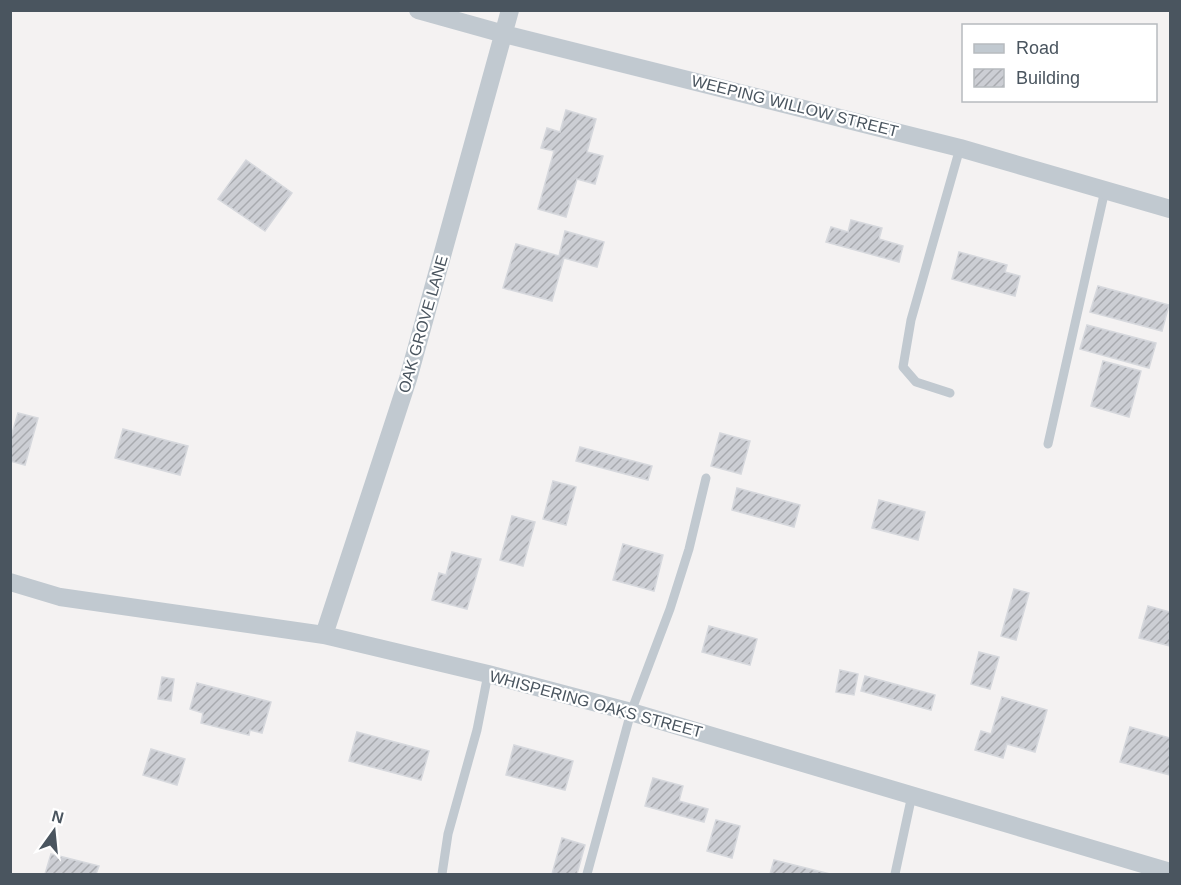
<svg xmlns="http://www.w3.org/2000/svg" width="1181" height="885" font-family="Helvetica,sans-serif">
<style>
.building{fill:url(#building-hatch);stroke:#d6d8dd;stroke-width:1.5}
.lines{fill:none;stroke-linecap:round;stroke-linejoin:round}
.lane{stroke:#c1c9d0;stroke-width:9}
.street{stroke:#c1c9d0;stroke-width:18}
.labels{text-anchor:middle;dominant-baseline:central;stroke-width:4.5;stroke-linejoin:round;paint-order:stroke}
.street-label{font-size:16px;fill:#4a555f;stroke:#fff}
</style>
<defs>
<pattern id="building-hatch" width="6" height="6" patternUnits="userSpaceOnUse" patternTransform="scale(1.5)"><rect width="6" height="6" fill="#ccced4"/><path d="M-1 1l2-2M0 6l6-6M5 7l2-2" fill="none" stroke="#a8aaaf"/></pattern>
</defs>
<rect width="100%" height="100%" fill="#f4f2f2"/>
<path class="building" d="M566,110L596,119L587,152L603,156L595,184L577,179L566,217L538,209L554,151L541,148L547,128L560,132Z
M246,160L292,193L265,231L218,199Z
M851,220L882,228L879,239L903,246L899,262L826,242L831,227L848,232Z
M565,231L604,242L597,267L564,258L552,301L503,288L516,244L559,256Z
M959,252L1007,265L1005,272L1020,276L1015,296L952,279Z
M1098,286L1169,305L1162,331L1090,312Z
M1087,325L1156,343L1149,368L1080,349Z
M1103,361L1141,371L1129,417L1091,406Z
M18,413L38,418L25,465L10,461V440Z
M123,429L188,446L180,475L115,458Z
M720,433L750,441L741,474L711,466Z
M580,447L652,466L648,480L576,461Z
M553,481L576,487L566,525L543,519Z
M737,488L800,505L794,527L732,510Z
M879,500L925,512L918,540L872,528Z
M512,516L535,522L523,566L500,560Z
M623,544L663,555L654,591L613,580Z
M452,552L481,559L467,609L432,600L439,573L446,575Z
M1014,589L1029,593L1016,640L1001,636Z
M1148,606L1170,612V646L1139,638Z
M709,626L757,639L750,665L702,652Z
M979,652L999,657L990,689L971,684Z
M840,670L858,674L854,695L836,692Z
M865,676L935,695L931,710L861,691Z
M162,677L174,679L171,701L158,699Z
M197,683L271,702L262,733L250,730L249,735L201,723L203,713L190,709Z
M1002,697L1047,710L1035,752L1007,744L1003,758L975,750L981,731L991,734Z
M1130,727L1170,738V775L1120,762Z
M357,732L429,751L421,780L349,761Z
M514,745L573,761L565,790L506,775Z
M151,749L185,759L177,785L143,775Z
M653,778L683,786L679,801L708,809L704,822L645,806Z
M716,820L740,826L732,858L707,851Z
M562,838L585,845L577,874H552Z
M51,854L99,866L96,874H45Z
M774,860L830,874H770Z"/>
<g class="lines">
<path class="lane" d="M950,393L916,382L903,367L911,320L960,148
M1048,444L1105,190
M442,874L448,834L477,730L488,674
M587,874L631,712L670,609L689,549L706,478
M895,874L912,795"/>
<path class="street" d="M418,10L504,34L960,148L1170,209
M10,582L60,597L324,635L488,674L631,712L1170,872
M324,635L408,379L510,10"/>
</g>
<g class="labels">
<g class="street-label">
<text transform="translate(795 106) rotate(14)">WEEPING WILLOW STREET</text>
<text transform="translate(423 324) rotate(-74)">OAK GROVE LANE</text>
<text transform="translate(596 704) rotate(15)">WHISPERING OAKS STREET</text>
</g>
</g>
<rect width="1181" height="885" fill="none" stroke="#4a555f" stroke-width="24"/>
<rect x="962" y="24" width="195" height="78" fill="#ffffff" stroke="#b7bbbf" stroke-width="1.5"/>
<rect x="974" y="44" width="30" height="9" fill="#c1c9d0" stroke="#b7bbbf" stroke-width="1.5"/>
<text x="1016" y="54" font-size="18" fill="#4a555f">Road</text>
<rect x="974" y="69" width="30" height="18" fill="url(#building-hatch)" stroke="#b7bbbf" stroke-width="1.5"/>
<text x="1016" y="84" font-size="18" fill="#4a555f">Building</text>
<g transform="translate(54 831) rotate(15)" stroke="#ffffff" stroke-width="4.5" paint-order="stroke">
<path d="M0-4.5L10 22L0 15L-10 22Z" fill="#4a555f"/>
<text y="-9" font-size="16" font-weight="bold" text-anchor="middle" fill="#4a555f">N</text>
</g>
</svg>
